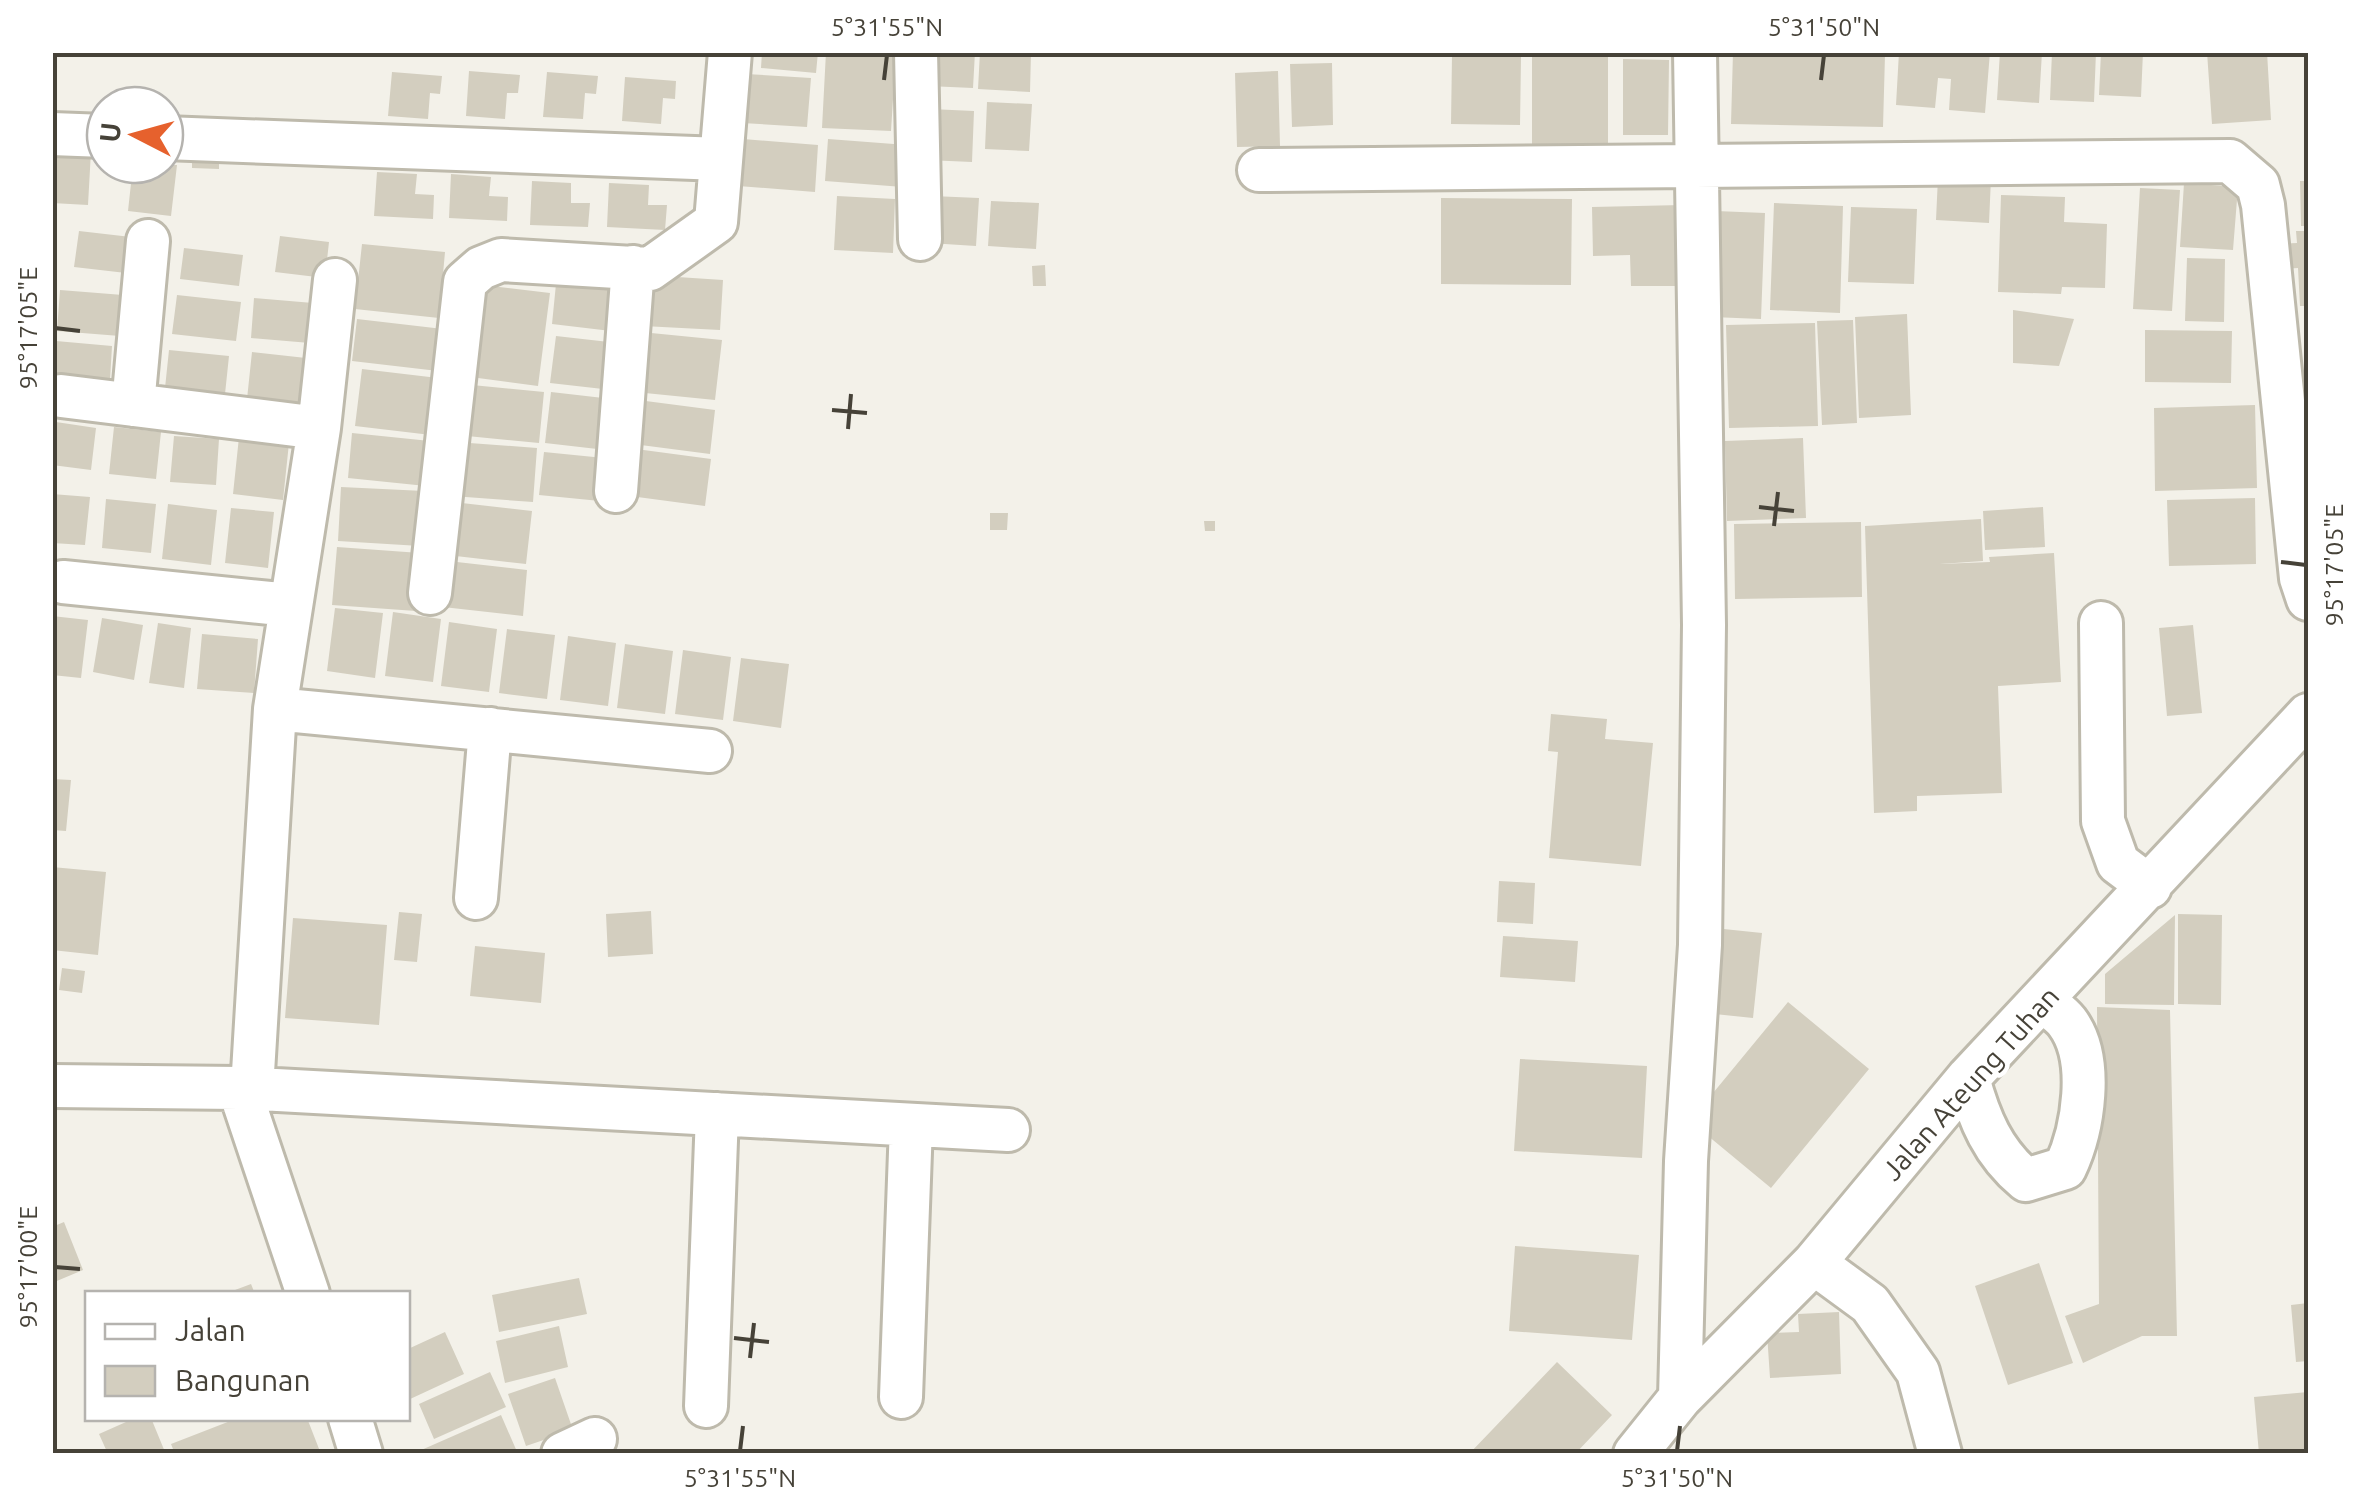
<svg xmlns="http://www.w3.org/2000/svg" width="2361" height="1506" font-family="Ubuntu,sans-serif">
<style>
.building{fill:#d3cebf}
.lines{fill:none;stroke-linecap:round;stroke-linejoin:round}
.minor-casing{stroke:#bebaac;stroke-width:48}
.minor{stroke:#fff;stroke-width:42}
.ticks{fill:none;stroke:#464238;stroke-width:4}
.labels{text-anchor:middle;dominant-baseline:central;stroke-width:9;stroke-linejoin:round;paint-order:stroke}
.street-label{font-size:28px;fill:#464238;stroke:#fff}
.neatline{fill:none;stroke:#464238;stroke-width:4}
.ticks-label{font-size:25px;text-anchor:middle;fill:#464238}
</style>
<rect width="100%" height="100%" fill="#f3f1e9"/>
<path class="building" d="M762,52H818L816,73L761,68Z
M826,52H896L891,131L822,128Z
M930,52H975L973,88L928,86Z
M980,52H1031L1030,92L978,89Z
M1532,52H1608V147H1532Z
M1733,52L1885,55L1883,127L1731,124Z
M1899,52H1990L1985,113L1949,110L1951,79L1938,78L1935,108L1896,105Z
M2000,52H2042L2039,103L1997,100Z
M2052,52H2096L2094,102L2050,100Z
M2101,52H2143L2141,97L2099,95Z
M2207,52H2267L2271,120L2212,124Z
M1452,55L1521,56L1520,125L1451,124Z
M1623,59L1669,60L1668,135H1623Z
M1332,63L1333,125L1292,127L1290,64Z
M469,71L520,75L518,93H507L505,119L466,116Z
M1278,71L1280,146L1237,147L1235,73Z
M392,72L442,76L440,94L430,93L428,119L388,116Z
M547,72L598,76L596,94L585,93L583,119L543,117Z
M746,74L811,78L807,127L742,123Z
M625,77L676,81L675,99L663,98L661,124L622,121Z
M987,102L1032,104L1029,151L985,149Z
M930,109L974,111L972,162L927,160Z
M743,139L818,145L815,192L738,186Z
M828,139L907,145L903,187L825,181Z
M52,149L91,151L88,205L52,203Z
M192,157L219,158V169L192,168Z
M133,165H177L171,216L128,211Z
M377,172L417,174L415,194L434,195L433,219L374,216Z
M451,174L491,177L489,196L508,197L507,221L449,218Z
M1938,177L1991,178L1989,223L1936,220Z
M532,181L571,183V203H590L588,227L530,225Z
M2300,181H2308V226H2301Z
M609,183L649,185L648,205H667L665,230L607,227Z
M2184,183L2238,187L2233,250L2180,247Z
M2140,188L2180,190L2172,311L2133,309Z
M2001,195L2065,197L2064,222L2107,224L2105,288L2062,287L2061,294L1998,292Z
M837,196L895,199L893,253L834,250Z
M932,196L979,198L976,246L929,243Z
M1441,198L1572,199L1571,285L1441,284Z
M991,201L1039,203L1036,249L988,246Z
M1774,203L1843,206L1840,313L1770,310Z
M1682,205L1683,286H1631L1630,255L1593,256L1592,207Z
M1851,207L1917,209L1914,284L1848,282Z
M1716,211L1765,213L1761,319L1712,317Z
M79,231L131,237L126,273L74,267Z
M2296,231H2308V306H2300L2298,268L2279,269L2278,244L2297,243Z
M280,236L329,242L325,278L275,272Z
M362,244L445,252L439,318L355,309Z
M184,248L243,255L239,286L180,279Z
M2187,258L2225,259L2224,322L2185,321Z
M1045,265L1046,286H1033L1032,266Z
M647,275L723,280L720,330L643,326Z
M474,284L550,293L538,386L463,376Z
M556,284L615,290L611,331L552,324Z
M60,290L123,295L120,336L57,331Z
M177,295L241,302L236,341L172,334Z
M254,298L313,303L310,343L251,338Z
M2013,310L2074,319L2059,366L2013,363Z
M1907,314L1911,415L1859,418L1855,317Z
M357,319L443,329L438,371L352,361Z
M1853,320L1857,423L1822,425L1817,321Z
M1815,323L1818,426L1729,428L1726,325Z
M2145,330L2232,331L2231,383L2145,382Z
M641,332L722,340L715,400L635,392Z
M556,336L609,342L603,389L550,383Z
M56,341L112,346L110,380L53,374Z
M169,350L229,356L225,394L165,388Z
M252,352L306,358L301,405L247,399Z
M362,369L438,378L431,435L355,426Z
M462,384L544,392L539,443L457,435Z
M551,392L612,399L606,450L545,443Z
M638,400L715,410L710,454L633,444Z
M2255,405L2257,488L2155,491L2154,408Z
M56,422L96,428L91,470L52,465Z
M114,427L161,432L156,479L109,474Z
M352,433L430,441L426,486L348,478Z
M174,436L219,439L216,485L170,482Z
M239,437L289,443L283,500L233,494Z
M1803,438L1806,518L1727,521L1725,441Z
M456,442L537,448L533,502L452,496Z
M636,449L711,459L705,506L630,496Z
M544,452L604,458L600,501L539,495Z
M341,487L424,491L420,546L338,541Z
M52,494L90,497L85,545L52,543Z
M2255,498L2256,564L2169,566L2167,500Z
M106,499L156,504L151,553L102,548Z
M453,502L532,511L526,564L447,555Z
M168,504L217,510L211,565L162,559Z
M2043,507L2045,547L1985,550L1983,511Z
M231,508L274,512L268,568L225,563Z
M990,513H1008L1007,530H990Z
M1981,519L1983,561L1940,564L1990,562L1989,557L2054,553L2061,682L1998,686L2002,793L1917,796V811L1874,813L1865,526Z
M1204,521H1215V531H1205Z
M1861,522L1862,597L1735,599L1734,524Z
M337,547L420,553L416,611L332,605Z
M448,561L527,570L523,616L443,607Z
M335,608L383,613L375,678L327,671Z
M393,612L441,619L433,682L385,676Z
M52,616L88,620L81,678L52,675Z
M102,618L143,625L134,680L93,672Z
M449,622L497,629L489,692L441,686Z
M158,623L191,628L184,688L149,683Z
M2193,625L2202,713L2167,716L2159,628Z
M507,629L555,635L547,699L499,693Z
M202,634L258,639L254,693L197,689Z
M568,636L616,643L608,706L560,700Z
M625,644L673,651L665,714L617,708Z
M683,650L731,657L723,720L675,714Z
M741,658L789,664L781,728L733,721Z
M1551,714L1607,719L1605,739L1653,743L1641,866L1549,858L1558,752L1548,751Z
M52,779L71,780L66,831L52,830Z
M52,867L106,872L98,955L52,950Z
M1499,881L1535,883L1533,924L1497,922Z
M651,911L653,954L608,957L606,914Z
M399,912L422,914L417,962L394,960Z
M2178,914L2222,915L2221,1005L2178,1004Z
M2175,915L2174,1005L2105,1004V974Z
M293,918L387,925L379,1025L285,1018Z
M1714,928L1762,933L1753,1018L1705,1013Z
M1503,936L1578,941L1575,982L1500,977Z
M475,946L545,953L541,1003L470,996Z
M62,968L85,971L82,993L59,990Z
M1788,1002L1869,1069L1771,1188L1690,1121Z
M2097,1007L2170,1010L2177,1336H2142L2083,1363L2065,1316L2099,1304Z
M1520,1059L1647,1066L1642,1158L1514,1151Z
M64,1222L83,1270L52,1283V1227Z
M1515,1246L1639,1255L1632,1340L1509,1331Z
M2039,1263L2073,1363L2008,1385L1975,1286Z
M579,1278L587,1314L499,1332L492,1295Z
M251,1284L255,1294H227V1293Z
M2308,1303V1361L2296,1362L2291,1305Z
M1839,1312L1841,1374L1770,1378L1767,1333L1799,1332L1798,1314Z
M559,1326L568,1367L505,1383L496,1341Z
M445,1332L464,1374L408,1400V1349Z
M1557,1362L1612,1415L1575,1454H1469Z
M490,1372L506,1407L434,1439L419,1404Z
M555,1378L573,1430L526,1446L508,1394Z
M2308,1392V1454H2259L2254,1397Z
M501,1415L518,1454H421L419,1451Z
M135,1418H151L165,1452L108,1454L99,1434Z
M238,1418H307L321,1454H175L171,1444Z"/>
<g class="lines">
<defs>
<path id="minor" d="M916,52L920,239
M52,134L105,136
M165,138L721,159
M1259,170L2230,161L2258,185L2263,205L2301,578L2308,599
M61,396L319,428
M133,405L148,241
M616,491L633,267
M63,582L290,605
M430,593L465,282L481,268L501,260L650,269L716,222L730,52
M2101,623L2103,821L2118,863L2150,887
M275,709L319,428L335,280
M476,898L490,729
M1968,1078C1979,1119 1993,1153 2026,1180L2065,1168C2083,1130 2095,1059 2067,1022C2061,1014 2050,1007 2043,1001
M52,1086L239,1088L1008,1130
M239,1088L308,1294
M252,1089L275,709L710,751
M1814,1263L1870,1304L1918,1372L1940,1454
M901,1397L911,1125
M1680,1398L1686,1161L1700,945L1704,625L1695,52
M706,1406L717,1114
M350,1418L361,1454
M563,1454L595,1439
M1635,1454L1680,1398L1814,1263L1968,1078L2308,715"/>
</defs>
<use href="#minor" class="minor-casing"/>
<use href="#minor" class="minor"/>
</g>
<path class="ticks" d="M884,80L887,55M1821,80L1824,55M55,328L80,331M832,410L867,413M848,429L851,394M1759,507L1794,511M1774,526L1778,492M2281,562L2306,565M55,1267L80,1269M734,1338L769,1342M750,1358L754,1323M740,1451L743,1426M1677,1451L1680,1426"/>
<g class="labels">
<g class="street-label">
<text transform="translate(1970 1083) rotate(-48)">Jalan Ateung Tuhan</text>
</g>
</g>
<rect width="2361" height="1506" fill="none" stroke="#ffffff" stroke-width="110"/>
<rect x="85" y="1291" width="325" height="130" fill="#ffffff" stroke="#b5b3af" stroke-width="2.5"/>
<rect x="105" y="1324" width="50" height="15" fill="#ffffff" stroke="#b5b3af" stroke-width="2.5"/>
<text x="175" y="1341" font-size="30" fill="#464238">Jalan</text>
<rect x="105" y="1366" width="50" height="30" fill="#d3cebf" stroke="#b5b3af" stroke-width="2.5"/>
<text x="175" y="1391" font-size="30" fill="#464238">Bangunan</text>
<g transform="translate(135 135) rotate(276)"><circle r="48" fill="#ffffff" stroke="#b5b3af" stroke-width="2.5"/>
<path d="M0-8L18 38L0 25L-18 38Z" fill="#e6612d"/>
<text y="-15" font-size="28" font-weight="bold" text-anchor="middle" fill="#464238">U</text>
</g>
<rect x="55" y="55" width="2251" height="1396" class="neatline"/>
<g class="ticks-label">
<text x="887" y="36">5°31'55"N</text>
<text x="1824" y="36">5°31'50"N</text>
<text transform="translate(28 328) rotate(-90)" y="9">95°17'05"E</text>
<text transform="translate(2334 565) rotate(-90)" y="9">95°17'05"E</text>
<text transform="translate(28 1267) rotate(-90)" y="9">95°17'00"E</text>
<text x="740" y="1487">5°31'55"N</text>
<text x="1677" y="1487">5°31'50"N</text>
</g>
</svg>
